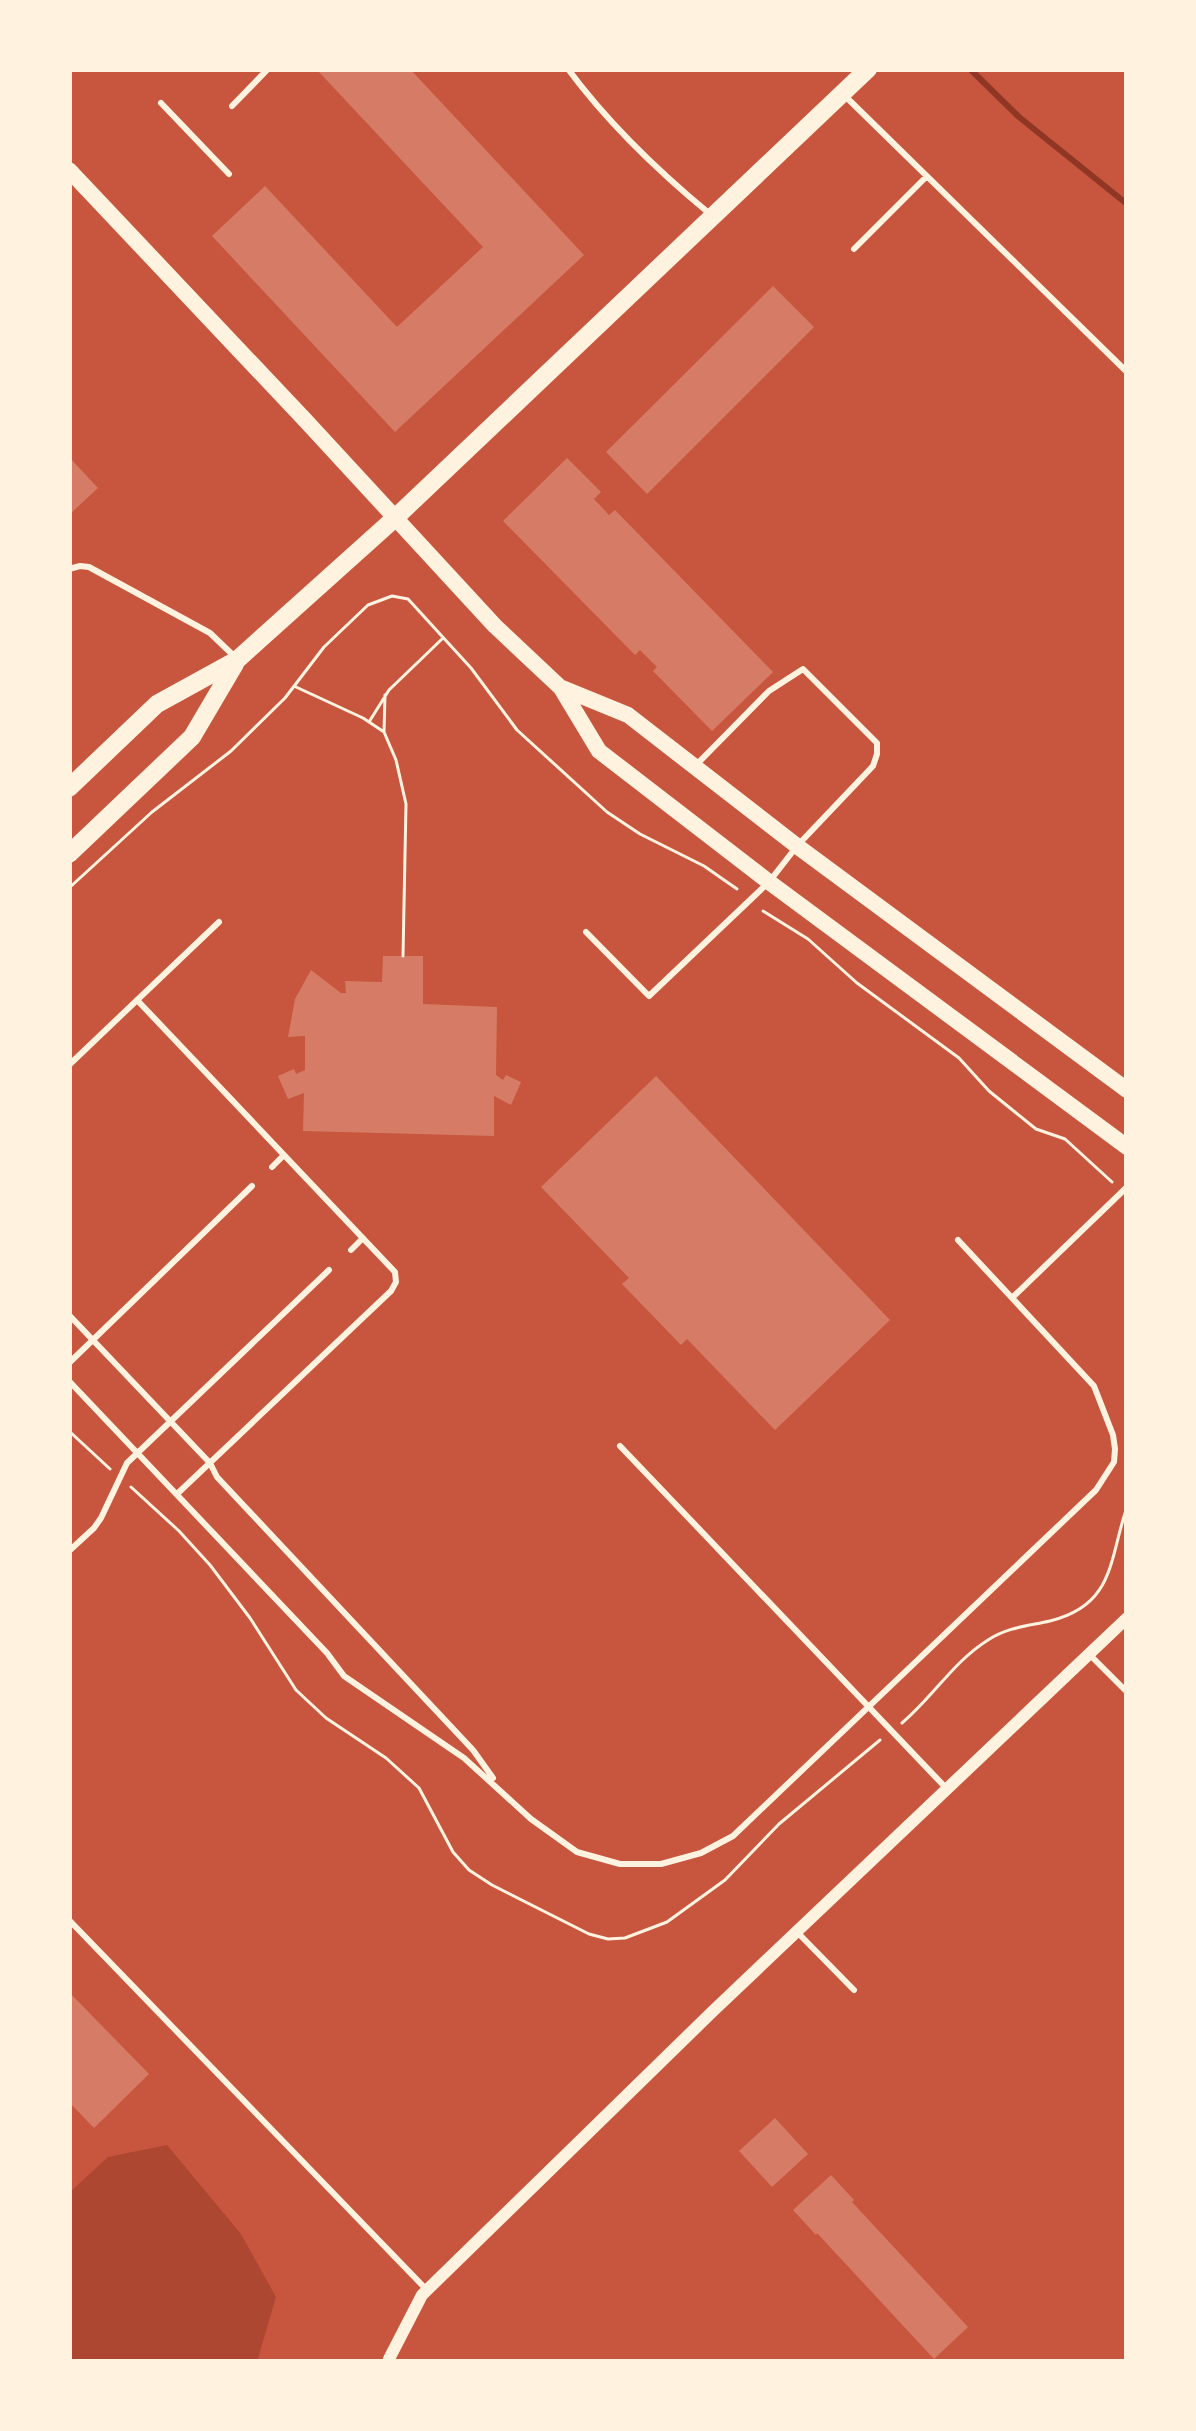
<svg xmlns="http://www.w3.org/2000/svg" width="1196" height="2431" font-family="Manrope,sans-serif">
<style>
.green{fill:#ae4732}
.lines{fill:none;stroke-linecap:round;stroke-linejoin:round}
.stream{stroke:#8f3625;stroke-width:6}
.building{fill:#d67c66}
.path{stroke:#fff3e0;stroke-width:3}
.service{stroke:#fff3e0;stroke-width:6}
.minor{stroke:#fff3e0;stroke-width:12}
.tertiary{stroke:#fff3e0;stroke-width:16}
.secondary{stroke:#fff3e0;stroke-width:18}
</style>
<rect width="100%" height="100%" fill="#c8553d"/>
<path class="green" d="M167,2145L241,2234L276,2297L257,2362H69V2193L108,2157Z"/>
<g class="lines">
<path class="stream" d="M970,69L1019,117L1127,204"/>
</g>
<path class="building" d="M322,69H410L584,255L395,432L212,236L265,186L397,327L483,247L319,72Z
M773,286L814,327L647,494L606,452Z
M69,457L98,488L69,515Z
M567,458L601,492L594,499L609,515L615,510L773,672L712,731L653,671L657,667L640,650L635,655L503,521Z
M383,956H423V1004L497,1007L496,1075L503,1080L506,1075L521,1082L511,1105L494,1096V1136L303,1131L304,1093L288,1099L278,1076L294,1069L296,1074L305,1070V1036L288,1037L295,999L311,970L341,993H346L345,981L382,982Z
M656,1076L890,1320L775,1430L687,1339L681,1345L622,1284L629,1278L541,1187Z
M69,1992L149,2074L94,2128L69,2102Z
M775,2118L808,2154L772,2187L739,2151Z
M831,2175L854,2200L852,2202L968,2327L934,2359L817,2233L816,2235L793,2210Z"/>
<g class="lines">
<path class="path" d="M296,687L363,718L384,732
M385,695L384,732L396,760L406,804L403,956
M369,722L389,690L442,639
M69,888L152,812L231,751L285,698L324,647L368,605L392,596L408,599L471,668L517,730L607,812L640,834L704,866L737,889
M763,911L808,939L857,983L959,1058L989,1091L1036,1129L1065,1139L1112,1182
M69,1431L110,1469
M131,1487L179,1531L210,1565L250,1618L296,1690L326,1718L386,1758L419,1788L453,1852L469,1870L492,1885L589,1934L608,1939L625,1938L667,1922L725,1880L779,1824L880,1740
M902,1723C933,1697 953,1662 988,1640C1008,1627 1028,1626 1050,1621C1115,1605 1109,1559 1127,1507"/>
<path class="service" d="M568,69C608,123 659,172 710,214
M845,96L1127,372
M161,103L229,174
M232,106L268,69
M854,249L927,176
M69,569L80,566L89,567L210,633L235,657
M586,932L649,996L769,882L797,846L873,766L877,754V743L803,669L769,691L697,764
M137,1000L395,1272L396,1282L391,1291L177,1494
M69,1065L219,922
M272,1167L284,1155
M351,1250L363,1238
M1013,1297L1127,1187
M69,1315L210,1463L217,1477L473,1750L493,1778
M69,1363L252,1186
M69,1381L327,1653L344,1676L464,1758L531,1819L577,1852L620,1864H661L701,1853L733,1836L1096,1490L1114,1462L1115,1449L1113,1435L1094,1386L958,1240
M620,1446L947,1789
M69,1551L94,1528L101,1518L127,1463L329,1270
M1089,1654L1127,1692
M69,1920L425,2288
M798,1933L854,1990"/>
<path class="minor" d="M389,2359L422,2295L712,2012L1127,1618"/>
<path class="tertiary" d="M69,170L306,421L495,626L561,688L599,751L769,882L1127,1147
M562,688L628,715L797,846L1127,1090"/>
<path class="secondary" d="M69,788L157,704L237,660L395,518L868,69
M69,854L192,737L235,664"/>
</g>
<rect width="1196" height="2431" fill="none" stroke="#fff3e0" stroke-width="144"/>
</svg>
